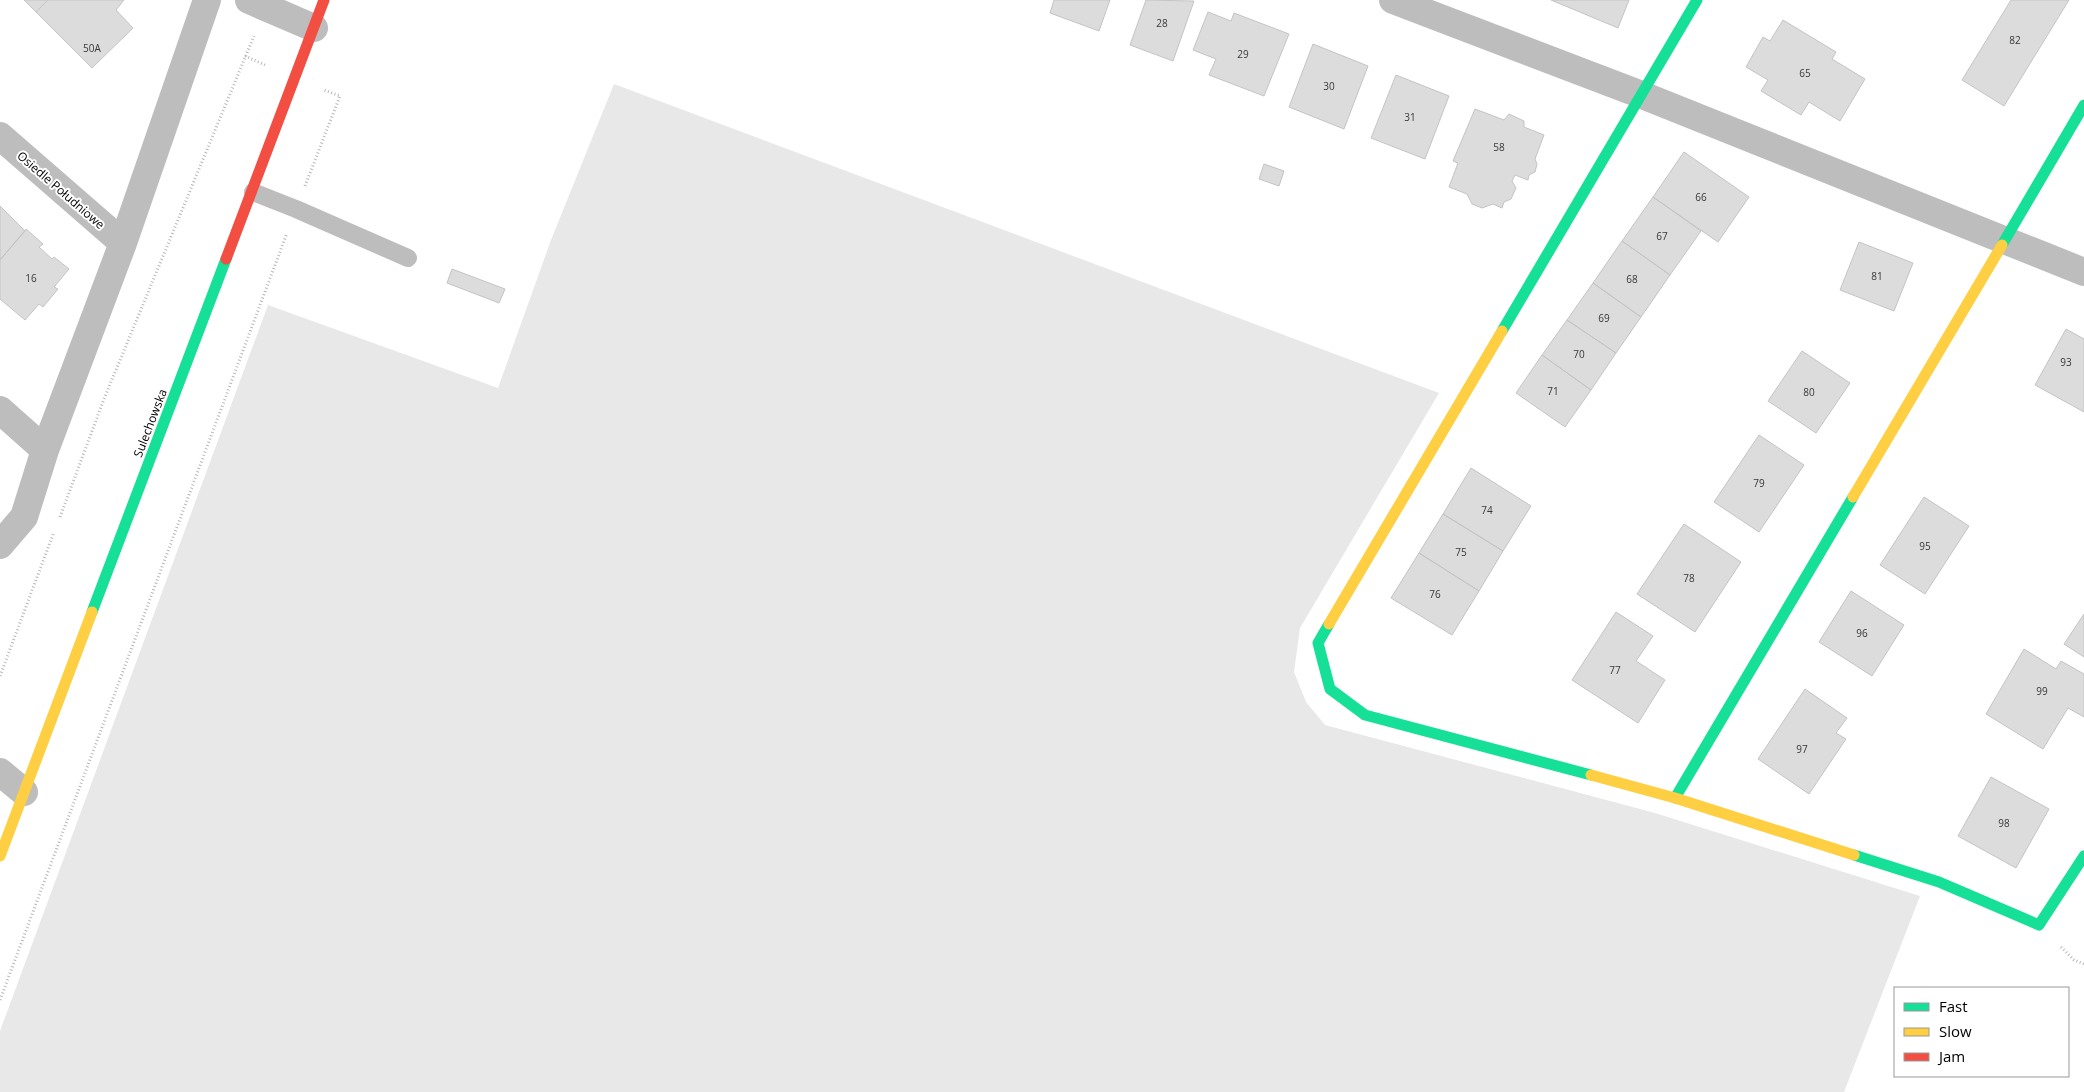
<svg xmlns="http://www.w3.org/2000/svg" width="2084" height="1092" font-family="'Open Sans',sans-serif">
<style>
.green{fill:#e8e8e8}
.building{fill:#dcdcdc;stroke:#c4c4c4}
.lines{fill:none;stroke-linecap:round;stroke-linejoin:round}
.path{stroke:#b8b8b8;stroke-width:3;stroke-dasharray:1 2.5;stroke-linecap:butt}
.lane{stroke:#bdbdbd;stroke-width:18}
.street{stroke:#bdbdbd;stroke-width:28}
.fast{stroke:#16e098;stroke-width:11}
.slow{stroke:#ffcf43;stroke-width:11}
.jam{stroke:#f24e42;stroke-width:11}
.labels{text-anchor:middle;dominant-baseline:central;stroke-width:4;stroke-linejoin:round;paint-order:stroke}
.number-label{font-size:10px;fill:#373737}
.street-label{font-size:12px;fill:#000;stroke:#fff}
</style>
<rect width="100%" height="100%" fill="#fff"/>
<path class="green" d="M614,84L1439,393L1300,628L1294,672L1306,702L1325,725L1655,813L1920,896L1844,1092H0V1031L268,305L498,388L551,240Z"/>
<path class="building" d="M24,0H48L36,12Z
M48,0H124L116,10L133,28L92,68L36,12Z
M1054,0H1110L1099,31L1050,13Z
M1146,0L1194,1L1173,61L1130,45Z
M1551,0H1629L1618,28Z
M2011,0H2069L2004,106L1962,80Z
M1208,12L1231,21L1234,13L1289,34L1264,96L1209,75L1216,59L1193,50Z
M1783,20L1836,52L1832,59L1865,79L1840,121L1809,102L1801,115L1761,91L1768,80L1746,67L1763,37L1770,41Z
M1313,44L1368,66L1344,129L1289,107Z
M1396,75L1449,96L1425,159L1371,138Z
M1475,109L1504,120L1509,114L1524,121V127L1544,135L1535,159L1537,164L1535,172L1529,175L1528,180L1515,175L1512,181L1516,188L1511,199L1504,202L1502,208L1493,204L1482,208L1472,204L1467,194L1449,187L1458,163L1453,161Z
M1684,152L1749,197L1718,242L1653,197Z
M1264,164L1284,171L1279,186L1259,179Z
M1653,197L1701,231L1670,275L1622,241Z
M0,206L25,231L0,260Z
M26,229L43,244L39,247L52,259L54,257L69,269L54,287L58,289L43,307L39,304L25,320L0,299V260Z
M1622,241L1670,275L1641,317L1593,283Z
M1859,242L1913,263L1894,311L1840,290Z
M452,269L505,289L499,303L447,283Z
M1593,283L1641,317L1616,353L1567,320Z
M1567,320L1616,353L1591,390L1542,355Z
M2066,329L2084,339V412L2035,385Z
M1802,351L1850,383L1816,433L1768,401Z
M1542,355L1591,390L1565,427L1516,393Z
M1759,435L1804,465L1759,532L1714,502Z
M1471,468L1531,506L1503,551L1443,514Z
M1924,497L1969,526L1925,594L1880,565Z
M1443,514L1503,551L1479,591L1419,553Z
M1684,524L1741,562L1695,632L1637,594Z
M1419,553L1479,591L1452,635L1391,598Z
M1851,591L1904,625L1872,676L1819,642Z
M1616,612L1653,636L1636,661L1665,680L1638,723L1572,680Z
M2084,614V657L2064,644Z
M2024,649L2056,669L2061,661L2084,674V717L2068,708L2043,749L1986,714Z
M1805,689L1847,718L1836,733L1846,739L1809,794L1758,759Z
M1991,777L2049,809L2016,868L1958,836Z"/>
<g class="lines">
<path class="path" d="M245,56L265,65
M305,186L340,96L324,90
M60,517L104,399L254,36
M0,676L54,532
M2061,947L2074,960L2084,964
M0,1000L287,233"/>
<path class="lane" d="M253,192L296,209L408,258"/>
<path class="street" d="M249,0L314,28
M1393,0L1642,95L2084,272
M0,136L123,243
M0,410L45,450
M0,545L24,517L45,450L123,243L207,0
M0,772L24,792"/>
<path class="fast" d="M2002,245L2084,105
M1502,331L1697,0
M92,612L226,259
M1329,624L1318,643L1330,689L1365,715L1591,775
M1675,798L1853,497
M1854,855L1939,882L2039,925L2084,856"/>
<path class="slow" d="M1853,497L2002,245
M1329,624L1502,331
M1591,775L1675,798L1854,855
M0,856L92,612"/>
<path class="jam" d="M226,259L324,0"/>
</g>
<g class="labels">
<g class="number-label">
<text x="1162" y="23">28</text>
<text x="2015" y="40">82</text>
<text x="92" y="48">50A</text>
<text x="1243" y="54">29</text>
<text x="1805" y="73">65</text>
<text x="1329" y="86">30</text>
<text x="1410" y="117">31</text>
<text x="1499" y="147">58</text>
<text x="1701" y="197">66</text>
<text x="1662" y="236">67</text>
<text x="1877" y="276">81</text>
<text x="31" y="278">16</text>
<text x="1632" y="279">68</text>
<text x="1604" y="318">69</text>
<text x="1579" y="354">70</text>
<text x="2066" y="362">93</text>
<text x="1553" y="391">71</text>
<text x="1809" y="392">80</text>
<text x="1759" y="483">79</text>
<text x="1487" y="510">74</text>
<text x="1925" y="546">95</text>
<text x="1461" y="552">75</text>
<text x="1689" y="578">78</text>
<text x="1435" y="594">76</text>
<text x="1862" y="633">96</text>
<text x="1615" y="670">77</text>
<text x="2042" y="691">99</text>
<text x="1802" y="749">97</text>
<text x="2004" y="823">98</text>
</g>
<g class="street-label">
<text transform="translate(61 190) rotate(41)">Osiedle Południowe</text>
<text transform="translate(150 423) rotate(-69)">Sulechowska</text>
</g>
</g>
<rect x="1894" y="987" width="175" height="90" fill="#ffffff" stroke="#999999"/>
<rect x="1904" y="1003" width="25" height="8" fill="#16e098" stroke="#999999"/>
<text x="1939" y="1012" font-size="15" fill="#000000">Fast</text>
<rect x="1904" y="1028" width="25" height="8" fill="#ffcf43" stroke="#999999"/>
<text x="1939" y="1037" font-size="15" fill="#000000">Slow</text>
<rect x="1904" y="1053" width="25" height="8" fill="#f24e42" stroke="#999999"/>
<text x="1939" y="1062" font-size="15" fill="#000000">Jam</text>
</svg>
